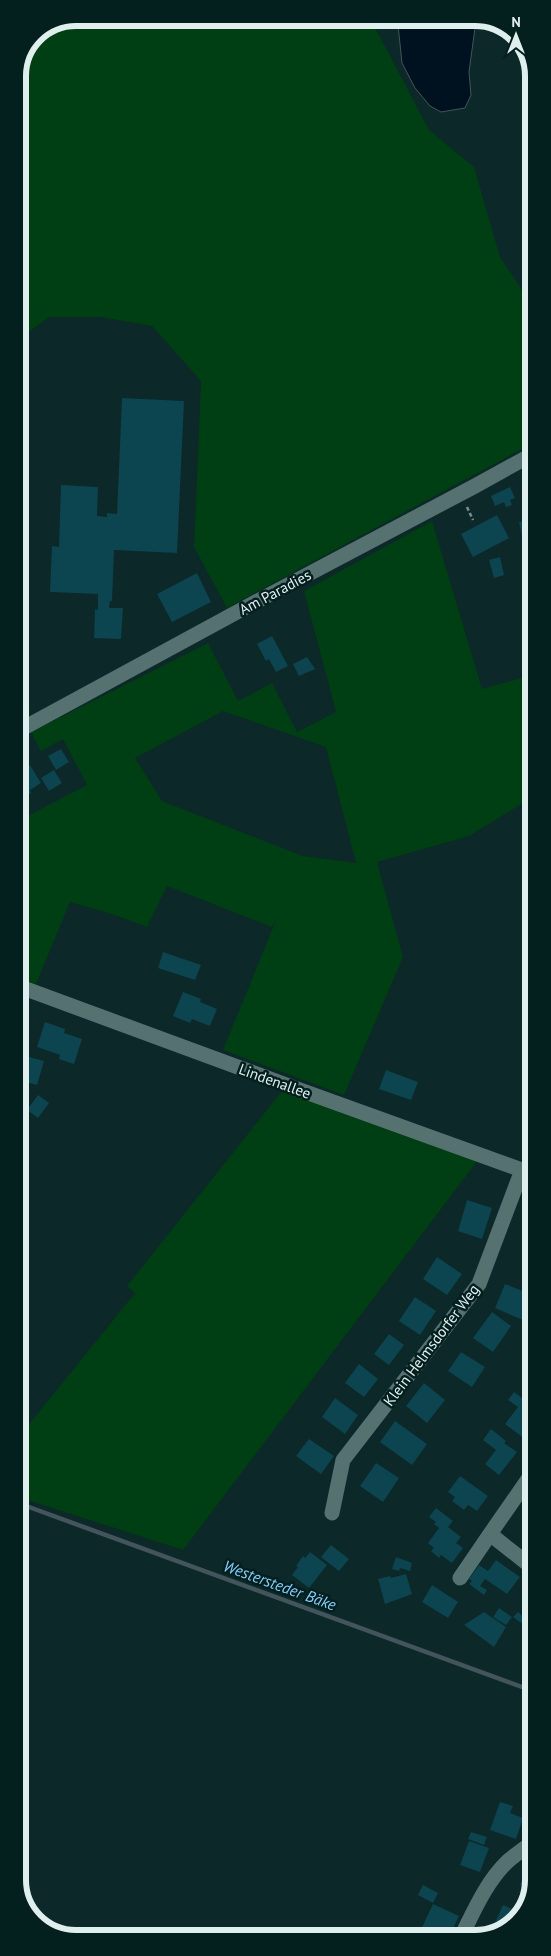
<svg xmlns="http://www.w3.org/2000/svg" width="551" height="1956" font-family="'PT Sans',sans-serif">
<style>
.green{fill:#003e13;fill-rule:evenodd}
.water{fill:#00121f;stroke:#43545d}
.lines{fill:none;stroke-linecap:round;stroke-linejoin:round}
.stream{stroke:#43545d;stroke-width:4.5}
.building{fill:#0c444f}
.path{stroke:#798f8e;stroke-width:2.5;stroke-dasharray:4 2.5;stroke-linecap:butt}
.minor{stroke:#557271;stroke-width:15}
.labels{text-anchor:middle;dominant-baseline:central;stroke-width:5;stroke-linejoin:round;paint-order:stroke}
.street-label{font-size:15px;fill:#dfefee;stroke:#031f1e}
.water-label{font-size:16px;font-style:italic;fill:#83cdfd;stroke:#031f1e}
.rim{fill:none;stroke:#dfefee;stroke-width:6}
</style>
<rect width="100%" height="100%" fill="#0c2828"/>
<path class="green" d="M97,18H370L429,130L474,167L500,257L532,305L533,443L227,608L194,547L201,381L152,326L101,317H49L18,340V76L35,34L51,28Z
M432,521L482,689L533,675V797L469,836L377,862L403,957L344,1095L223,1050L277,918L272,927L167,886L147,927L112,914L70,902L36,984L18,978V821L87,785L63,739L41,751L31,732L208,643L238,701L272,683L297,732L336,712L304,591ZM223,711L326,747L356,863L303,856L162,801L135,758Z
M18,645L30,709L18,716Z
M282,1091L295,1094L478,1160L183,1550L18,1497V1438L135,1293L127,1286Z"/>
<path class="water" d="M414,18H474L475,28L469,72L471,95L465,108L441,112L430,106L415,88L402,63L398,25Z"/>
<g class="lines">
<path class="stream" d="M18,1503L533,1691"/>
</g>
<path class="building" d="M122,398L184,401L177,553L114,550L112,601H110L109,608H123L121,639L94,638L95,609L98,610V594L50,592L52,546L59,547L61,485L98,487L97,516L107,517V513L117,514Z
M510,487L515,498L510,500L512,505L506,507L504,502L495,506L491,496Z
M533,510V548L525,550L519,522L527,520L525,511Z
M497,515L509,538L473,557L461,534Z
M500,557L504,575L494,578L489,560Z
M197,573L211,602L172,622L157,594Z
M272,636L288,666L276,672L269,659L266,661L257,644Z
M307,657L315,669L299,676L293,664Z
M61,749L69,762L56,770L48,756Z
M30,765L41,783L30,790L31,793L18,801V773Z
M54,770L62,783L49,791L41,778Z
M163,952L201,965L195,980L158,968Z
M183,992L201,999L200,1002L217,1009L210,1026L192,1019L190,1023L173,1016Z
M45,1022L65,1029L64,1033L82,1039L74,1064L59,1059L60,1055L37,1047Z
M18,1054L44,1061L37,1085L18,1080Z
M386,1070L418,1082L411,1100L379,1089Z
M38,1095L49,1103L38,1118L27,1110Z
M467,1200L492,1208L482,1239L458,1231Z
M437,1257L462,1274L447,1295L423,1279Z
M505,1284L533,1295V1302L525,1321L495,1308Z
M415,1297L436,1311L420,1335L399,1321Z
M492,1312L511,1326L493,1352L473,1338Z
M389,1334L404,1345L389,1365L374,1354Z
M461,1352L485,1367L472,1387L448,1371Z
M359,1364L378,1379L364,1397L345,1383Z
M424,1383L445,1400L427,1423L406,1406Z
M514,1392L530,1404L524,1412L533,1419V1436L529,1442L505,1424L518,1407L508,1400Z
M335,1398L358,1415L345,1434L322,1417Z
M395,1421L427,1444L412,1465L380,1442Z
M491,1429L506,1441L504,1443L517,1452L499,1475L485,1464L496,1450L483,1440Z
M309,1439L334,1456L321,1474L296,1456Z
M376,1463L399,1478L383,1502L360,1486Z
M460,1476L488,1496L477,1511L468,1505L464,1510L452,1501L455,1497L448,1492Z
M436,1508L453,1521L448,1527L461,1537L456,1543L463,1548L452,1563L441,1555L439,1558L431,1551L434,1548L428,1543L439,1528L434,1524L436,1522L429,1517Z
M533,1518V1542L522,1535Z
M331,1545L349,1559L339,1571L321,1557Z
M310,1552L327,1565L309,1588L292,1575L298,1567L296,1566L303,1556L305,1558Z
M396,1557L412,1563L410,1571L400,1568L399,1571L392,1569Z
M496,1560L520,1577L507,1594L485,1579L480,1586L487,1590L484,1595L469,1584L472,1581L469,1579L479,1565L488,1571Z
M406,1574L412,1594L385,1604L378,1579L390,1576L391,1578Z
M432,1585L458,1602L448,1618L422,1602Z
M499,1608L512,1617L506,1625L493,1617Z
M484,1612L506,1627L494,1647L464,1625Z
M518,1612L525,1618L521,1623L513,1617Z
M500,1802L513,1806L510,1813L523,1818L516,1839L490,1830Z
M471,1832L487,1837L484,1845L468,1839Z
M469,1841L489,1848L480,1872L460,1865Z
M528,1863L533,1864V1880L530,1888L520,1885Z
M423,1885L438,1893L433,1903L418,1895Z
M433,1904L459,1916L449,1937H426L419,1934Z
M503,1905L521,1913L519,1918L499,1930L493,1927Z"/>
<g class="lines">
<path class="path" d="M467,507L473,520"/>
<path class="minor" d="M18,731L250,605L475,486L533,454
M18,986L289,1086L533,1174
M533,1472L490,1534L533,1568
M332,1513L343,1460L479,1284L522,1170
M460,1578L490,1534
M461,1937C474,1911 486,1882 508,1861C516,1854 525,1848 533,1842"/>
</g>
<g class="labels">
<g class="street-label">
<text transform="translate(275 592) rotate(-28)">Am Paradies</text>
<text transform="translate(275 1081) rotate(20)">Lindenallee</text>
<text transform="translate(431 1345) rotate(-53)">Klein Helmsdorfer Weg</text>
</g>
<g class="water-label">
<text transform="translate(280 1585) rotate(20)">Westersteder Bäke</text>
</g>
</g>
<path d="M0 0H551V1956H0ZM76 26H475A50 50 0 0 1 525 76V1880A50 50 0 0 1 475 1930H76A50 50 0 0 1 26 1880V76A50 50 0 0 1 76 26Z" fill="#031f1e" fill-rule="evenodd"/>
<path class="rim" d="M76 26H475A50 50 0 0 1 525 76V1880A50 50 0 0 1 475 1930H76A50 50 0 0 1 26 1880V76A50 50 0 0 1 76 26Z"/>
<g transform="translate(516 35)" stroke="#031f1e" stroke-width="4" paint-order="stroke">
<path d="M0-4L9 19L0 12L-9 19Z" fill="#dfefee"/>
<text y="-8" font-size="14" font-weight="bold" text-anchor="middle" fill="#dfefee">N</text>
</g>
</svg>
